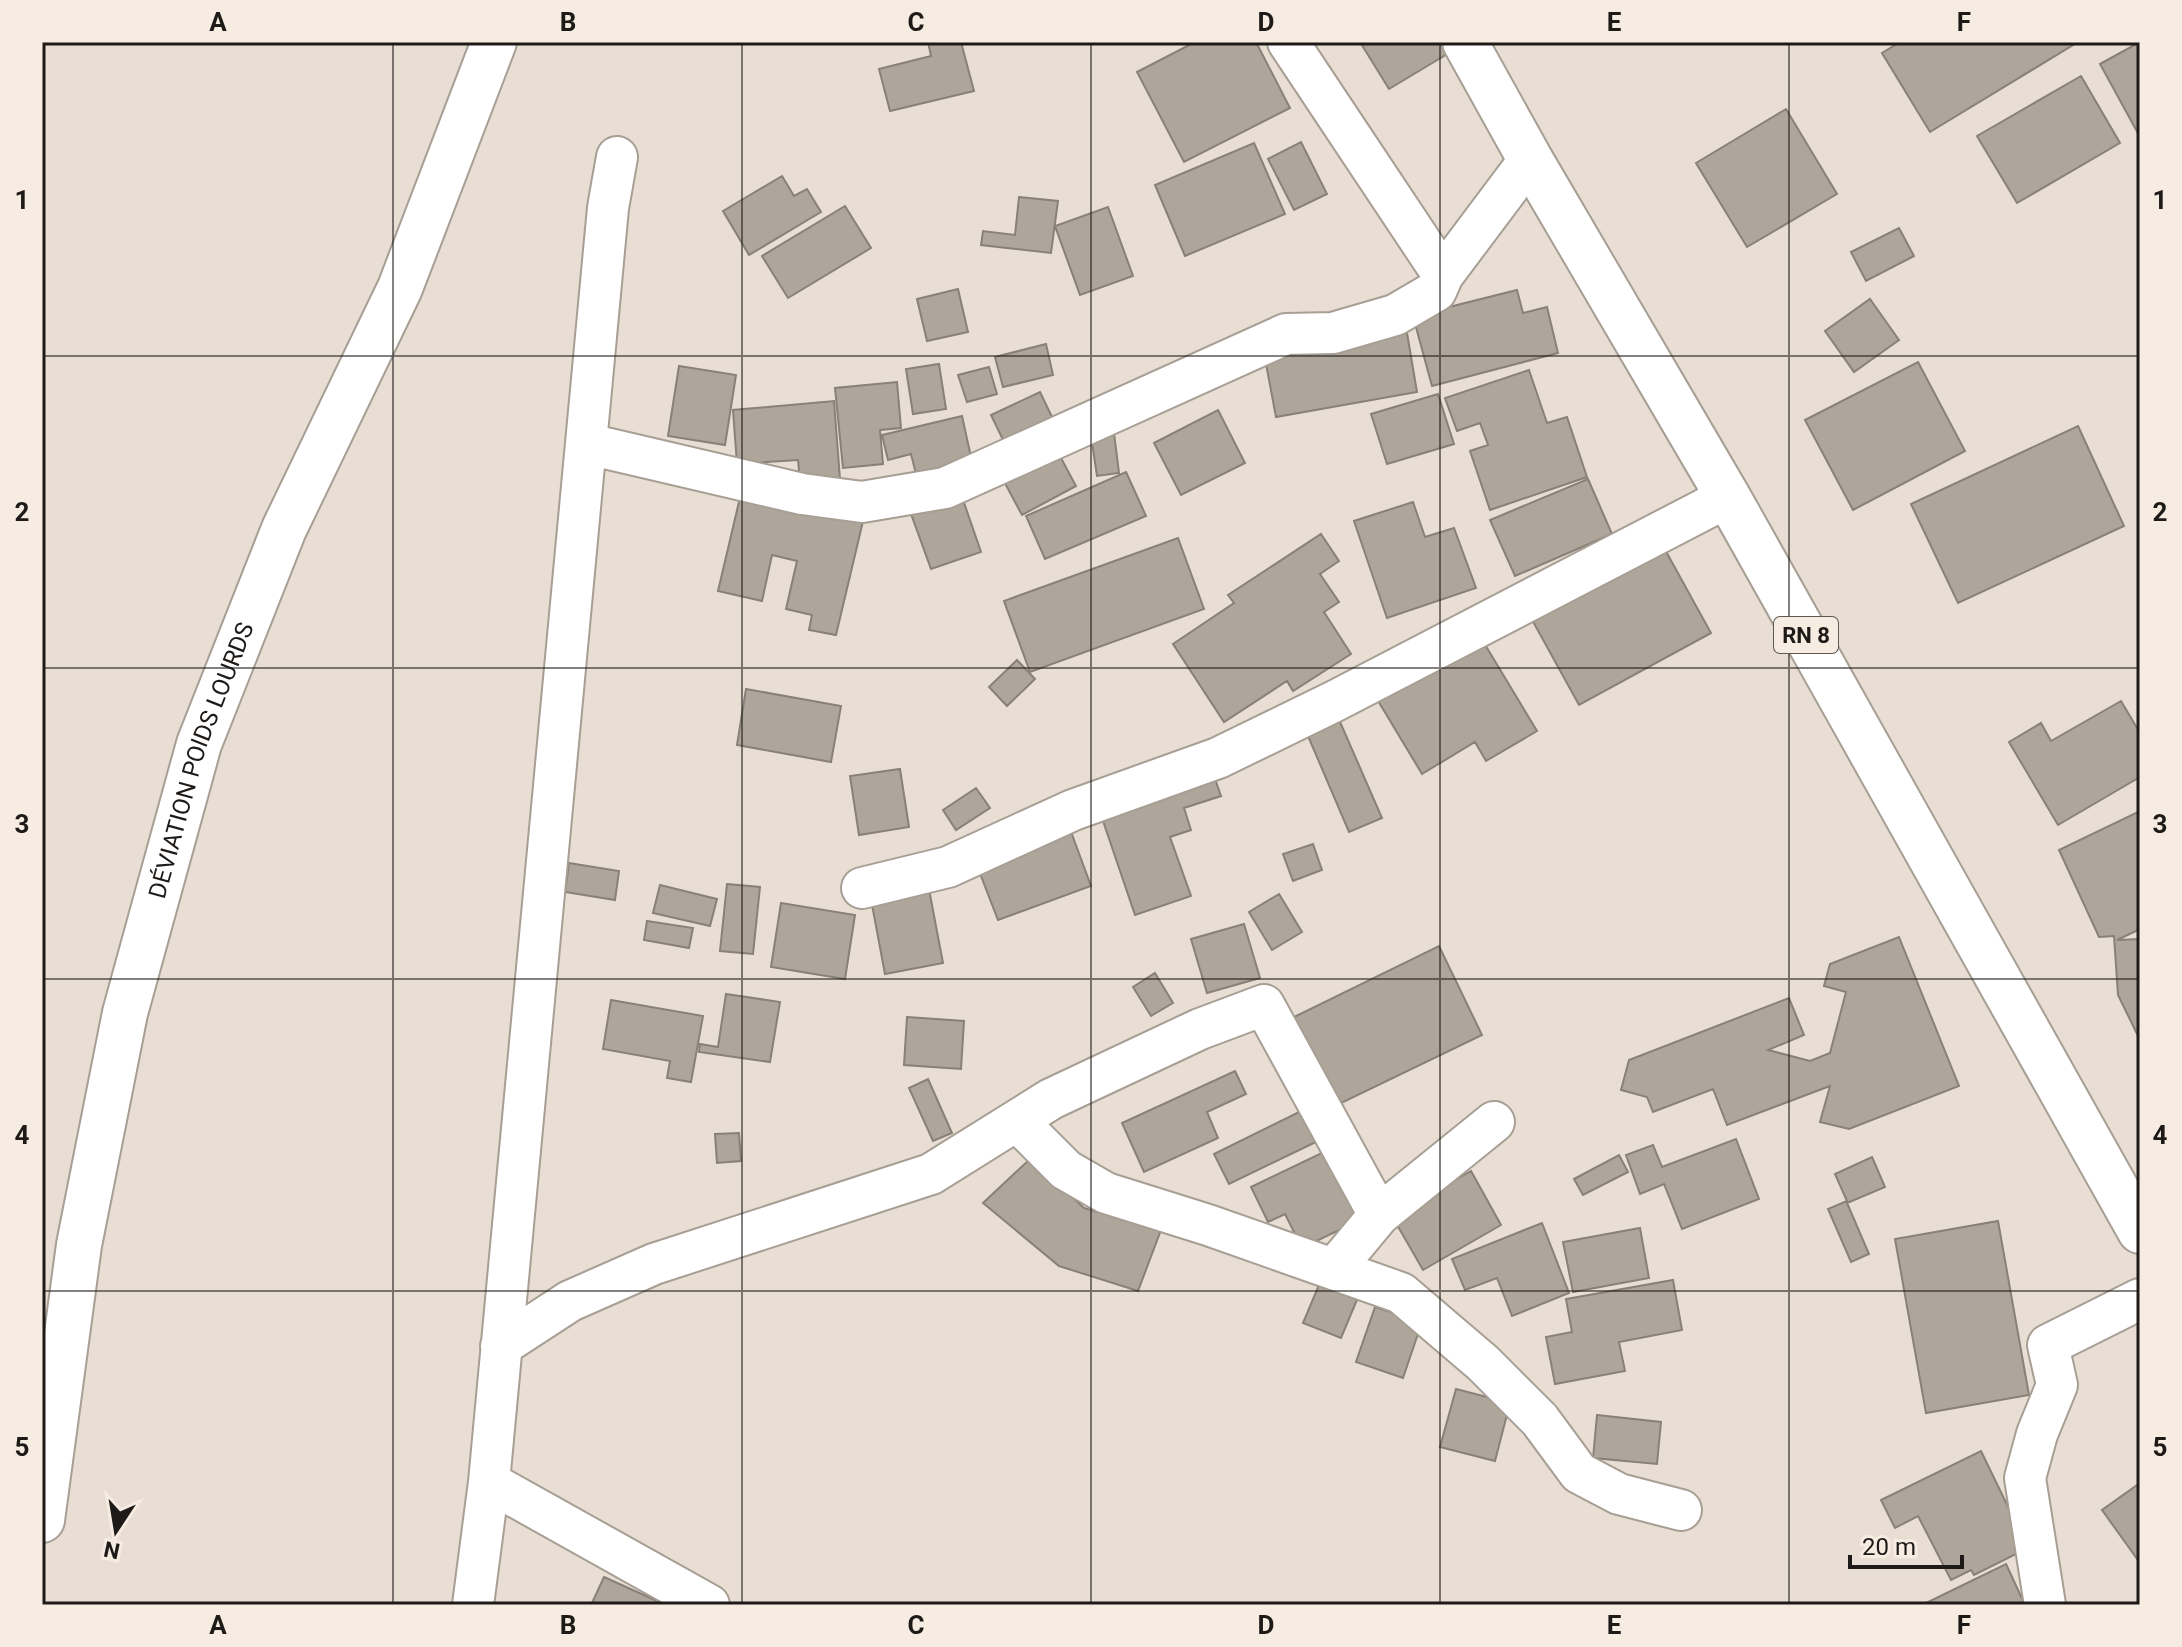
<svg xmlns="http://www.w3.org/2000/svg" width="2182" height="1647" font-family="Roboto,sans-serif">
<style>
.building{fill:#aea69b;stroke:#888177;stroke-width:2}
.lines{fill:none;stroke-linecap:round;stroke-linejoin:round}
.minor-casing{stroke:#a79e94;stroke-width:44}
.primary-casing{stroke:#a79e94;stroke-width:48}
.trunk-casing{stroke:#a79e94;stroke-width:48}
.minor{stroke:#fff;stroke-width:40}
.primary{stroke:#fff;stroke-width:44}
.trunk{stroke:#fff;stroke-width:44}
.grid{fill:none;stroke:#1e1a17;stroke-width:2;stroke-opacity:0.55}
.labels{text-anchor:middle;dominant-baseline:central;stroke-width:6;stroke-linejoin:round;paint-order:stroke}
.shield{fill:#f6ece1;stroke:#5f5954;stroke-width:2}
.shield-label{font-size:22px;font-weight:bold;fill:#1e1a17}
.street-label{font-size:24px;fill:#1e1a17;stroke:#f6ece1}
.neatline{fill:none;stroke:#1e1a17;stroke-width:3}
.grid-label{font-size:26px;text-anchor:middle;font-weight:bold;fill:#1e1a17}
</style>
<rect width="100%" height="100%" fill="#e8ded4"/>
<path class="building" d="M928,42H961L974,91L890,111L879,69L931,56Z
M1195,42H1256L1290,108L1184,162L1137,72Z
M1360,42H1443L1449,53L1389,89Z
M1900,42H2078L1930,132L1882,53Z
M2140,42V137L2100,64Z
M2081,76L2120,143L2017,203L1977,136Z
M1786,109L1837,194L1747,247L1696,163Z
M1301,142L1327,194L1294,210L1268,159Z
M1254,143L1285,214L1185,256L1155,185Z
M782,176L794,196L807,189L821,212L749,255L723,211Z
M1019,197L1058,201L1051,253L981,245L983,231L1015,235Z
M845,206L871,248L788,298L762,256Z
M1108,207L1133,276L1080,295L1055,226Z
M1899,228L1914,256L1866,281L1851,252Z
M958,289L968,332L927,341L917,299Z
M1517,290L1523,313L1547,307L1558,353L1432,386L1413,316Z
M1870,299L1899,340L1854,372L1825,331Z
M1406,327L1417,392L1276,417L1264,353Z
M1046,344L1053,375L1003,387L995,357Z
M1918,362L1965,451L1853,510L1805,420Z
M939,364L946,409L913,414L906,369Z
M679,366L736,375L725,445L668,436Z
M989,367L997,394L967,402L958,375Z
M1529,370L1547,423L1567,417L1587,477L1490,510L1470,451L1488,445L1480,423L1457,431L1445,398Z
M897,382L901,428L880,430L883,464L843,468L835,388Z
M1040,392L1053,419L1004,442L991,415Z
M1438,394L1454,444L1387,464L1371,414Z
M834,401L840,479L800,482L798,460L737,464L733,410Z
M1218,410L1245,463L1181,495L1154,443Z
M962,416L973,466L917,478L911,454L888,460L882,435Z
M1113,425L1119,473L1097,476L1090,429Z
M2078,426L2124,526L1958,603L1911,504Z
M1054,445L1076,486L1022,515L1000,474Z
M1126,472L1146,516L1045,559L1026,516Z
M1588,479L1612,534L1515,576L1490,520Z
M742,489L864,517L836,635L809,630L812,615L786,609L797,561L772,555L762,601L718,591Z
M961,494L981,552L931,569L910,511Z
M1413,502L1425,537L1454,528L1476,588L1387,618L1354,521Z
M1321,534L1339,561L1320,574L1339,602L1324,612L1351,654L1293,691L1287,681L1224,722L1173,644L1234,603L1228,595Z
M1178,538L1204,609L1030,672L1004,601Z
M1663,546L1711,633L1579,705L1531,618Z
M1481,638L1537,731L1486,761L1475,742L1422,774L1377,699Z
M1017,660L1035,679L1007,706L989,687Z
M746,689L841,706L831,762L737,745Z
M2121,701L2140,733V777L2058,825L2009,742L2041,723L2051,741Z
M1337,715L1382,818L1349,832L1305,729Z
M900,769L909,827L859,835L850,776Z
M1213,773L1221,796L1184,808L1191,830L1170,837L1191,896L1135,915L1100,812Z
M976,788L990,808L956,830L943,810Z
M2140,811V929L2117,940L2140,939V1040L2118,995L2114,936L2099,937L2059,850Z
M1070,829L1091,886L998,920L976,863Z
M1313,844L1322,870L1293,881L1283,854Z
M569,863L619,871L615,900L565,892Z
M727,884L760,887L753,954L720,951Z
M928,884L943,963L885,974L870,894Z
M660,885L717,899L710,926L653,913Z
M1279,894L1302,932L1272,950L1249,912Z
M781,903L855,915L845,979L771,967Z
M647,921L693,928L689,948L644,940Z
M1244,924L1260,978L1207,993L1191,939Z
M1899,937L1959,1086L1849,1129L1820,1122L1830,1086L1727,1125L1713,1089L1653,1112L1647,1097L1621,1090L1629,1060L1789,998L1804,1035L1768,1050L1810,1061L1830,1053L1846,992L1824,986L1830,964Z
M1439,946L1482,1035L1333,1107L1290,1019Z
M1155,973L1173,1003L1151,1016L1133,987Z
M726,994L780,1002L770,1062L699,1052L700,1044L718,1047Z
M611,1000L703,1016L691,1082L667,1078L670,1061L603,1049Z
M907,1017L964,1021L961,1069L904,1065Z
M1235,1071L1246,1094L1207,1112L1218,1138L1144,1172L1122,1123Z
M928,1079L952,1133L933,1141L909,1088Z
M1303,1110L1318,1141L1229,1184L1214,1154Z
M739,1133L741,1161L717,1163L715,1134Z
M1736,1139L1759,1199L1682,1229L1664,1184L1640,1194L1626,1155L1653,1145L1662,1167Z
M1330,1149L1364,1218L1302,1248L1285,1214L1268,1222L1251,1187Z
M1619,1155L1628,1172L1583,1195L1574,1179Z
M1872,1157L1885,1187L1847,1203L1869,1254L1851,1262L1828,1209L1847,1201L1835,1174Z
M1031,1158L1084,1208L1161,1230L1138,1291L1059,1266L983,1203Z
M1471,1171L1501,1225L1423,1270L1392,1216Z
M1998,1221L2029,1395L1926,1413L1895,1239Z
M1542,1223L1569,1293L1512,1316L1497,1278L1465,1290L1452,1259Z
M1640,1228L1649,1278L1573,1292L1563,1242Z
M1321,1280L1359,1295L1341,1338L1303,1323Z
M1673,1280L1682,1330L1619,1342L1625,1371L1555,1384L1546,1337L1572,1332L1566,1299Z
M1375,1307L1422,1322L1403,1378L1356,1362Z
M1456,1389L1510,1403L1495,1461L1440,1447Z
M1597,1415L1661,1422L1657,1464L1593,1458Z
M1981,1451L2028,1548L1974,1575L1971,1570L1951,1580L1918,1516L1895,1528L1881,1500Z
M2140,1483V1563L2102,1510Z
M2006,1564L2025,1605H1922Z
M604,1577L666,1605H591Z"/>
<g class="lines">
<defs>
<path id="minor" d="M1288,42L1443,275
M588,444L802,494L862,502L945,488L1286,334L1333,333L1395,315L1436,291L1443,275L1530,159
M862,888L948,867L1073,810L1218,758L1335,701L1728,497
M1017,1121L1066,1170L1106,1193L1208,1225L1401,1293L1483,1363L1540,1420L1579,1473L1619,1494L1681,1510
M1334,1269L1379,1215L1494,1122
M501,1346L570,1301L654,1264L931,1174L1051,1099L1200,1029L1264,1005L1379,1215
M489,1482L709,1605
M473,1605L489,1482L608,208L617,157
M2045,1605L2025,1478L2037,1434L2057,1385L2048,1345L2140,1299"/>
<g id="primary">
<path id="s1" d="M42,1520L79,1245L125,1013L199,744L284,529L400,288L494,42"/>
</g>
<path id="trunk" d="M1465,42L1530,159L1728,497L2140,1231"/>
</defs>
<use href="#minor" class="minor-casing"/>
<use href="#primary" class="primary-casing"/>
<use href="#trunk" class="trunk-casing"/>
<use href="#minor" class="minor"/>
<use href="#primary" class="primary"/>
<use href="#trunk" class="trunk"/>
</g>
<path class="grid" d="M393,42V1605M742,42V1605M1091,42V1605M1440,42V1605M1789,42V1605M42,356H2140M42,668H2140M42,979H2140M42,1291H2140"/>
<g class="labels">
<rect class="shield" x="1774" y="617" width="64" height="36" rx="6"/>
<g class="shield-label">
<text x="1806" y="635">RN 8</text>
</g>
<g class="street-label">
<text stroke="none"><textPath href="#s1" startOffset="778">DÉVIATION POIDS LOURDS</textPath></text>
</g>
</g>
<rect width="2182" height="1647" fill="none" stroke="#f6ece1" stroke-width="88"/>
<g transform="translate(116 1531) rotate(192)" stroke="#f6ece1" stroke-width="6" paint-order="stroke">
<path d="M0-6L14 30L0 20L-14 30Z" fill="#1e1a17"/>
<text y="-12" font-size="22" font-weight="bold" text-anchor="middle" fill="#1e1a17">N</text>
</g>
<path d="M1850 1555v12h112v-12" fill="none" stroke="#1e1a17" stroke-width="4"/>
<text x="1862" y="1555" font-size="24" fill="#1e1a17" stroke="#f6ece1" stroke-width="6" paint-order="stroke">20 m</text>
<rect x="44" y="44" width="2094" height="1559" class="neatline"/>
<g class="grid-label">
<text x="218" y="31">A</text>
<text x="568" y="31">B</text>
<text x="916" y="31">C</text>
<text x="1266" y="31">D</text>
<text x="1614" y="31">E</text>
<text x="1964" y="31">F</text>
<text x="22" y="209">1</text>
<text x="2160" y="209">1</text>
<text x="22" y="521">2</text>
<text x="2160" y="521">2</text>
<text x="22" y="833">3</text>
<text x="2160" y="833">3</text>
<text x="22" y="1144">4</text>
<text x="2160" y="1144">4</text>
<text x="22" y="1456">5</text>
<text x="2160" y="1456">5</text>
<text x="218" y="1634">A</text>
<text x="568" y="1634">B</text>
<text x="916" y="1634">C</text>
<text x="1266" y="1634">D</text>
<text x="1614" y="1634">E</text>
<text x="1964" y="1634">F</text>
</g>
</svg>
